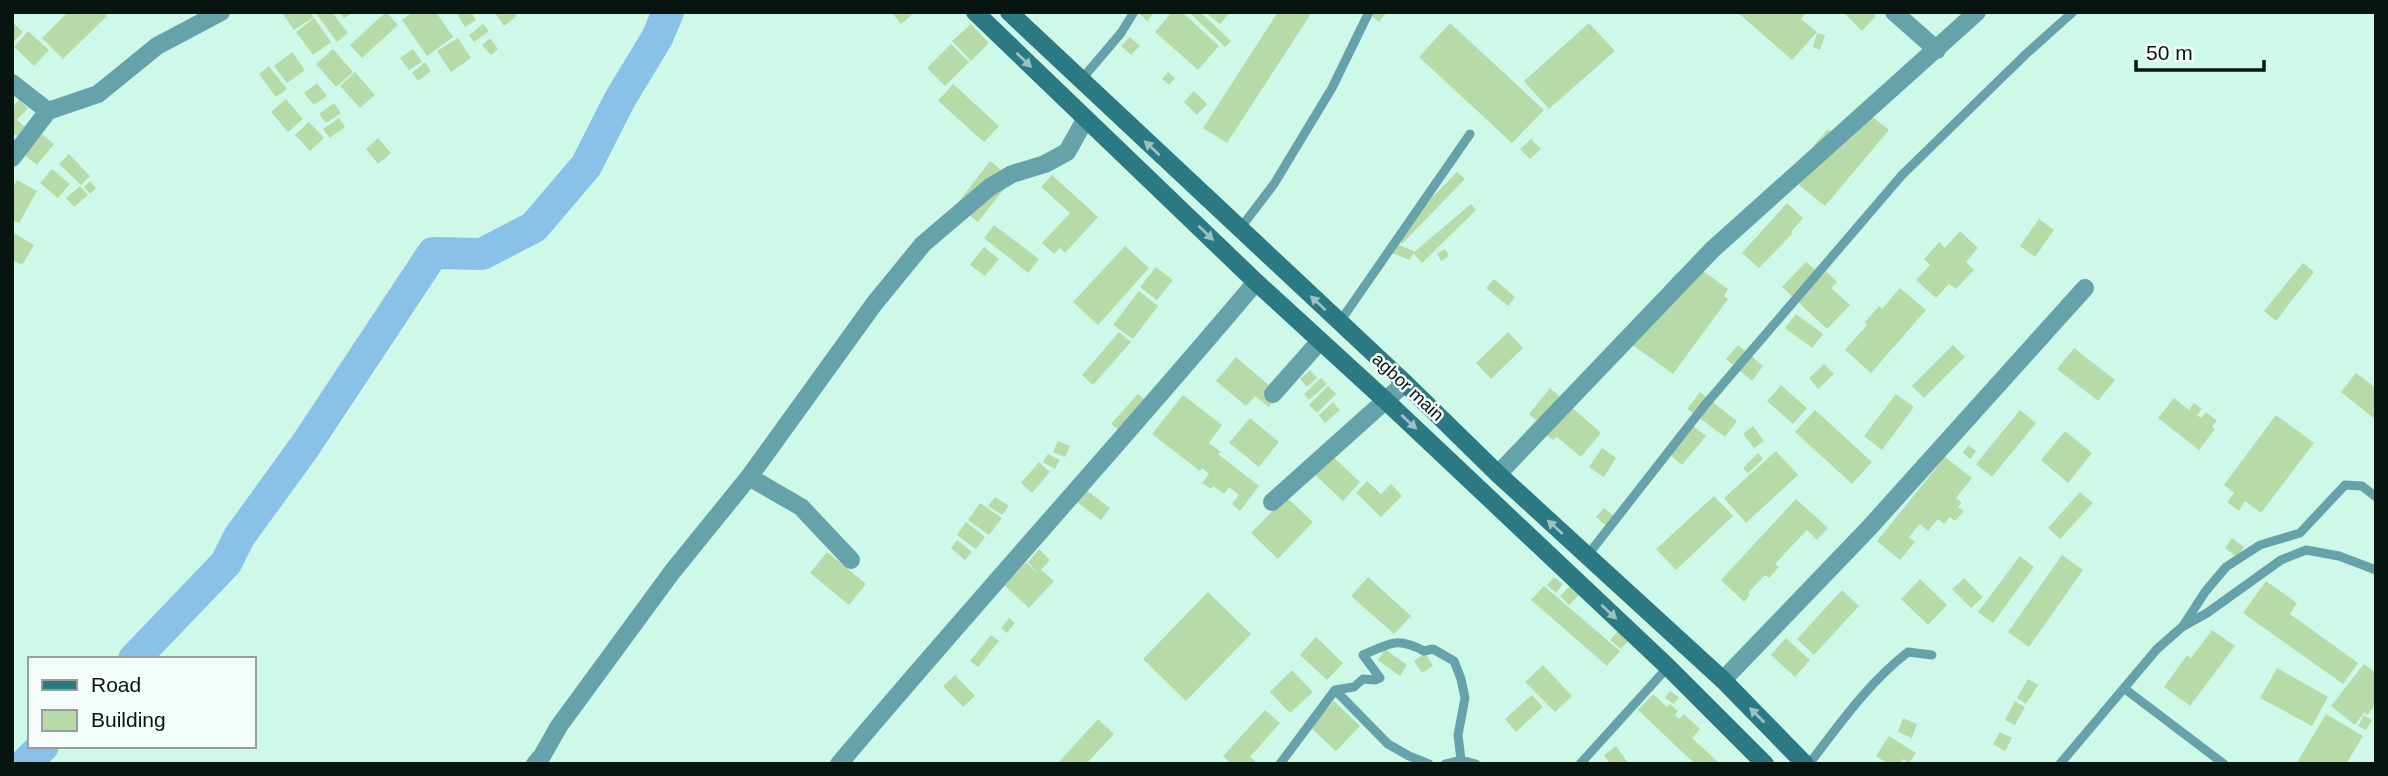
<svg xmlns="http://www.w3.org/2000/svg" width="2388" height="776" font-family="Arial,sans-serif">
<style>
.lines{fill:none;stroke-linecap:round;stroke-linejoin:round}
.river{stroke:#8ac1e8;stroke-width:32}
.building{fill:#b6dba8}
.service{stroke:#66a2a9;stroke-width:9}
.minor{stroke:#66a2a9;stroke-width:18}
.secondary{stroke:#2b7982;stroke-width:18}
.oneway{fill:#9ac2c4}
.labels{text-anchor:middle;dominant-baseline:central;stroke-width:5;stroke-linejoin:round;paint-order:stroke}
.street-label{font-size:18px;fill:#061510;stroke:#f5fdfa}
</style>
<rect width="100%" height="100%" fill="#cef9e9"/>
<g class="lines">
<path class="river" d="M134,659L226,563L239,537L305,446L433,253L482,254L534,227L586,166L620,99L657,38L668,12
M25,764L43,746"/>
</g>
<path class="building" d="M68,12H103L107,16L63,59L42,38Z
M287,12H310L314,17L294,30L283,14Z
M315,12H332L348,33L337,42Z
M339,12H354L344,18Z
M386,12L398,25L362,58L350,45Z
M413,12H436L453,37L427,56L402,20Z
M456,12H471L476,20L465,27Z
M494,12H514L517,16L504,26Z
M891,12H915L901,24Z
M1138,12H1155L1147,21Z
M1172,12H1182L1219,46L1198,70L1155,32Z
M1189,12H1200L1231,41L1225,47Z
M1205,12H1230L1220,24Z
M1278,12H1312L1227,143L1203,128Z
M1367,12H1387L1379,22Z
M1737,12H1807L1801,19L1817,32L1792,60Z
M1843,12H1872L1876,16L1862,31Z
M314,18L331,42L313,55L296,32Z
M12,22L23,32L12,43Z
M1450,23L1544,110L1512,143L1419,57Z
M1589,23L1615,51L1549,109L1524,81Z
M483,24L489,31L474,42L469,35Z
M971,24L989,43L971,61L952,41Z
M28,31L49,50L34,66L14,47Z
M1817,33L1825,35L1820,50L1813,47Z
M1130,37L1140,46L1131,55L1121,46Z
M458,38L471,58L451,72L437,51Z
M490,38L498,49L491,55L482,45Z
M951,44L969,62L945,86L927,68Z
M333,49L353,72L336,87L316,64Z
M413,49L422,62L409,70L400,58Z
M292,52L305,70L287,83L274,66Z
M425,62L431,71L418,81L412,73Z
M269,66L287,89L276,97L259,74Z
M355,72L375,95L360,108L340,86Z
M1168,72L1175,78L1169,85L1162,79Z
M317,83L327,96L314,105L304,93Z
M953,84L999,126L984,142L938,101Z
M1194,91L1207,104L1197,115L1184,102Z
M286,99L303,119L288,132L271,112Z
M19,100L28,108L17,120L25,127L17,136L12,132V108Z
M334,103L341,113L326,123L319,114Z
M1864,110L1889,130L1825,206L1799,185L1824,155L1813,146L1828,129L1840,139Z
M339,118L345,127L330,138L323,129Z
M309,122L324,138L310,151L295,135Z
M42,134L54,144L37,165L24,155Z
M378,138L391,153L378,164L366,149Z
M1531,139L1541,149L1530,159L1520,149Z
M69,154L90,176L81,185L59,164Z
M990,161L1012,179L978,222L956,205Z
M52,169L70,184L58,198L40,183Z
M1457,172L1465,179L1402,244L1394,236Z
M1052,175L1098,217L1065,253L1060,248L1054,254L1042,243L1070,213L1041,187Z
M17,180L37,191L19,223L12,220V188Z
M90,181L96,188L90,194L84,187Z
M80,186L88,195L74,207L66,198Z
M1787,203L1803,218L1791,232L1793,233L1759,268L1742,253Z
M1471,204L1476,210L1422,263L1413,253Z
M2039,219L2054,230L2035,257L2020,246Z
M994,225L1039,259L1028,273L984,238Z
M1960,231L1978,248L1966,262L1974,270L1956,289L1949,284L1936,298L1916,280L1930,265L1924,259L1939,242L1945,248Z
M12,232L34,245L22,265L12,260Z
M1396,244L1414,251L1410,260L1392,253Z
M1125,246L1149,268L1098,325L1073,302Z
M984,247L999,259L985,276L970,265Z
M1445,249L1449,256L1441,261L1437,254Z
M1806,262L1822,276L1826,271L1837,282L1831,288L1850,305L1827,329L1782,287Z
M2303,263L2314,272L2276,321L2264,311Z
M1696,266L1728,289L1724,296L1728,299L1673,374L1627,341L1676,273L1686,280Z
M1156,267L1173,280L1157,300L1140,287Z
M1494,279L1515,297L1508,306L1486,288Z
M1900,288L1926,310L1871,373L1845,350L1867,325L1865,322L1879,306L1882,309Z
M1139,291L1158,306L1133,339L1113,325Z
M1796,314L1823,334L1812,348L1785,328Z
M1119,332L1131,342L1093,385L1082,375Z
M1508,332L1523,348L1491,379L1476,363Z
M1738,345L1763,366L1752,381L1726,359Z
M1953,345L1965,357L1924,398L1912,386Z
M2074,348L2115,380L2098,401L2057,369Z
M1236,357L1280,395L1269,407L1255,396L1246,406L1216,381Z
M1824,364L1834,374L1818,389L1809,378Z
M1310,370L1317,378L1307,387L1300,379Z
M2356,373L2376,388V420L2341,392Z
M1321,378L1327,384L1309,400L1304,394Z
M1781,385L1807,408L1793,424L1767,401Z
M1328,386L1336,394L1317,413L1309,405Z
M1550,388L1601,433L1581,457L1557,437L1553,440L1540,430L1543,426L1529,414Z
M1700,392L1737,421L1725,437L1687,409Z
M1138,394L1145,400L1119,430L1111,424Z
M1896,394L1914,407L1882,450L1864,436Z
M1183,395L1222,425L1209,443L1221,452L1218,454L1259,486L1240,511L1232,504L1239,495L1229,487L1224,494L1213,486L1211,489L1202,483L1209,474L1202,468L1200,471L1152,434Z
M2174,398L2189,410L2194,403L2202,409L2197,415L2201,418L2206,412L2217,421L2212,426L2215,429L2199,450L2158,418Z
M1333,402L1340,410L1325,423L1319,415Z
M1815,410L1872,462L1852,484L1795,432Z
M2020,410L2036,423L1992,477L1976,464Z
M2276,415L2314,443L2261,513L2245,501L2239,511L2227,502L2234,493L2224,485Z
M1250,418L1279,442L1259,467L1229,443Z
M1687,421L1706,436L1682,465L1664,450Z
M1753,426L1764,441L1754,448L1743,434Z
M2065,431L2092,453L2068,483L2041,460Z
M1058,441L1070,446L1065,457L1053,452Z
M1968,445L1976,451L1970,459L1963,453Z
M1602,448L1616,458L1604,477L1589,467Z
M1776,451L1798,475L1746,523L1724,498Z
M1329,453L1360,482L1343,501L1312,472Z
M1758,453L1763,459L1748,473L1743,468Z
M1048,454L1060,460L1055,469L1043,462Z
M1945,457L1972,478L1956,498L1962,503L1958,507L1964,511L1955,521L1950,517L1944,524L1938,519L1928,531L1920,524L1909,537L1915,542L1900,560L1877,541Z
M1039,462L1050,472L1032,493L1021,483Z
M1367,481L1381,494L1391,484L1402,496L1381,517L1356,493Z
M1086,490L1110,508L1101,520L1077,502Z
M2080,492L2093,503L2060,539L2048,528Z
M1714,496L1733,516L1676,570L1656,549Z
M995,497L1009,506L1002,515L988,506Z
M1286,497L1313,522L1278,559L1251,533Z
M1796,499L1828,528L1817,540L1807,530L1775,564L1779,567L1769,578L1765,575L1748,593L1750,595L1744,602L1721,580Z
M980,503L1002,518L989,535L968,520Z
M1604,508L1618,519L1610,529L1596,517Z
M966,522L985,537L976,549L957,535Z
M2232,538L2244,547L2237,557L2225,548Z
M957,540L972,552L965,560L951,548Z
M1039,549L1050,560L1041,570L1054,581L1029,608L1004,585L1026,562L1038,574L1028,562Z
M827,552L866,584L849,605L810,573Z
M2062,555L2083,570L2029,647L2008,632Z
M2020,556L2034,567L1993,623L1978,612Z
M1368,577L1411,616L1394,634L1351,596Z
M1554,577L1563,584L1556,593L1547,585Z
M1964,578L1983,597L1971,608L1952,589Z
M1920,579L1947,605L1928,625L1901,599Z
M2266,581L2297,603L2290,614L2358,663L2343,684L2243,613Z
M1573,583L1582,592L1569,605L1560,596Z
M1544,586L1620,651L1607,666L1531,600Z
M1842,590L1859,606L1814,655L1797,639Z
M1208,592L1251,634L1186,701L1143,659Z
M1009,618L1015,623L1007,633L1001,628Z
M2212,630L2235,646L2190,706L2164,687L2187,655L2191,658Z
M1618,631L1629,640L1621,649L1610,640Z
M991,635L999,641L978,667L970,661Z
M1316,637L1343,663L1327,680L1300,655Z
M1786,638L1810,660L1795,677L1771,655Z
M1385,649L1407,665L1400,676L1378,660Z
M1425,653L1433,666L1422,673L1414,661Z
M2364,664L2376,673V704L2367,715L2365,713L2366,710L2355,725L2331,706Z
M1543,665L1572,696L1555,712L1525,682Z
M2277,668L2328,697L2312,726L2260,698Z
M1292,670L1313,692L1290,713L1270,692Z
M955,675L975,696L963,707L943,686Z
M2028,679L2038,685L2026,704L2017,698Z
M1670,691L1679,697L1674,704L1665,698Z
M1653,694L1667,707L1670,704L1678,711L1675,715L1679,719L1684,714L1700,729L1692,738L1720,764H1695L1638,710Z
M1532,695L1543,707L1516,732L1505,719Z
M1334,701L1360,726L1336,751L1310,727Z
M2015,701L2025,707L2015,725L2005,720Z
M1265,710L1280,723L1250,757L1255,761L1252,764H1231L1223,756Z
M2326,714L2363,736L2346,764H2296Z
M2364,715L2372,720L2366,730L2358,726Z
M1903,718L1917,724L1912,738L1898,732Z
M1098,719L1114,734L1086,764H1057Z
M2000,732L2012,738L2005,751L1993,744Z
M1889,736L1916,753L1909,763L1903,759L1900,764H1888L1876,756Z
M1616,746L1629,764H1610L1604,755Z"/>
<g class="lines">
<path class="service" d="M1081,80L1121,33L1134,12
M1239,230L1274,184L1332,88L1369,12
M1339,323L1470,134
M1587,556L1705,405L1902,175L2026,54L2073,12
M2183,626L2205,592L2226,567L2260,545L2300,533L2345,485L2362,486L2376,497
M2125,689L2224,764
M1335,690L1388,744L1409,756L1429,764
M1280,764L1335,690L1354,687L1363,679L1375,680L1380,678L1363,655C1390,644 1396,636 1424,651L1433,649L1454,661L1461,679L1465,698L1458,735L1461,760
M1445,764L1461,760L1476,764
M1580,764L1668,667
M1809,764C1839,725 1868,683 1908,652L1932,655
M2060,764L2157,649L2182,627L2207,613L2281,560L2306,550L2339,556L2376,570"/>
<path class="minor" d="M1894,12L1937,50
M12,83L48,111
M12,158L48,111L98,94L157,46L221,12
M1273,394L1320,341
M1498,474L1712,250L1977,12
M749,477L801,507L851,560
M1272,502L1405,383
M1723,680L1869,528L2085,288
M535,764L542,756L559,726L672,572L749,477L874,304L923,244L990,187L1012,174L1045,164L1067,152L1085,120
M839,764C976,601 1119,445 1256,282"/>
<path class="secondary" d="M975,12L1256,282L1386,401L1668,667L1765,764
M1009,12L1405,383L1498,474L1723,680L1805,764"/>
</g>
<defs><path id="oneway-solid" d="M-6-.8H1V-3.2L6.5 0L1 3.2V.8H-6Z" transform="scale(1.75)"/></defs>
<g class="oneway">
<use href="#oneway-solid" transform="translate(1024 60) rotate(44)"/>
<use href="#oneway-solid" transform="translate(1152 148) rotate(-137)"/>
<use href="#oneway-solid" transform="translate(1206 233) rotate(44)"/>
<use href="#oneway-solid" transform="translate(1318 303) rotate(-137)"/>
<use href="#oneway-solid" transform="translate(1409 422) rotate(43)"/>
<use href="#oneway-solid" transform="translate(1555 527) rotate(-138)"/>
<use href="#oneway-solid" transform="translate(1609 612) rotate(43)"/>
<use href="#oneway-solid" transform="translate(1757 715) rotate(-135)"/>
</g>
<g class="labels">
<g class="street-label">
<text transform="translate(1408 387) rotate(43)">agbor main</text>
</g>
</g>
<rect width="2388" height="776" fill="none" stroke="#061510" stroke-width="28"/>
<rect x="28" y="657" width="228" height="91" fill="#f5fdfa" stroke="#95a09c" stroke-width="2"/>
<rect x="42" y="680" width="35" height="10" fill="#2b7982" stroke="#95a09c" stroke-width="2"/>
<text x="91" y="692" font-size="21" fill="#061510">Road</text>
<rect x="42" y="710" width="35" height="21" fill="#b6dba8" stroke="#95a09c" stroke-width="2"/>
<text x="91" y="727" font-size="21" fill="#061510">Building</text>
<path d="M2136 60v10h128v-10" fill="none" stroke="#061510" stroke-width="3.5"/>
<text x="2146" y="60" font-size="21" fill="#061510" stroke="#f5fdfa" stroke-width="5" paint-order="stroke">50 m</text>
</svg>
